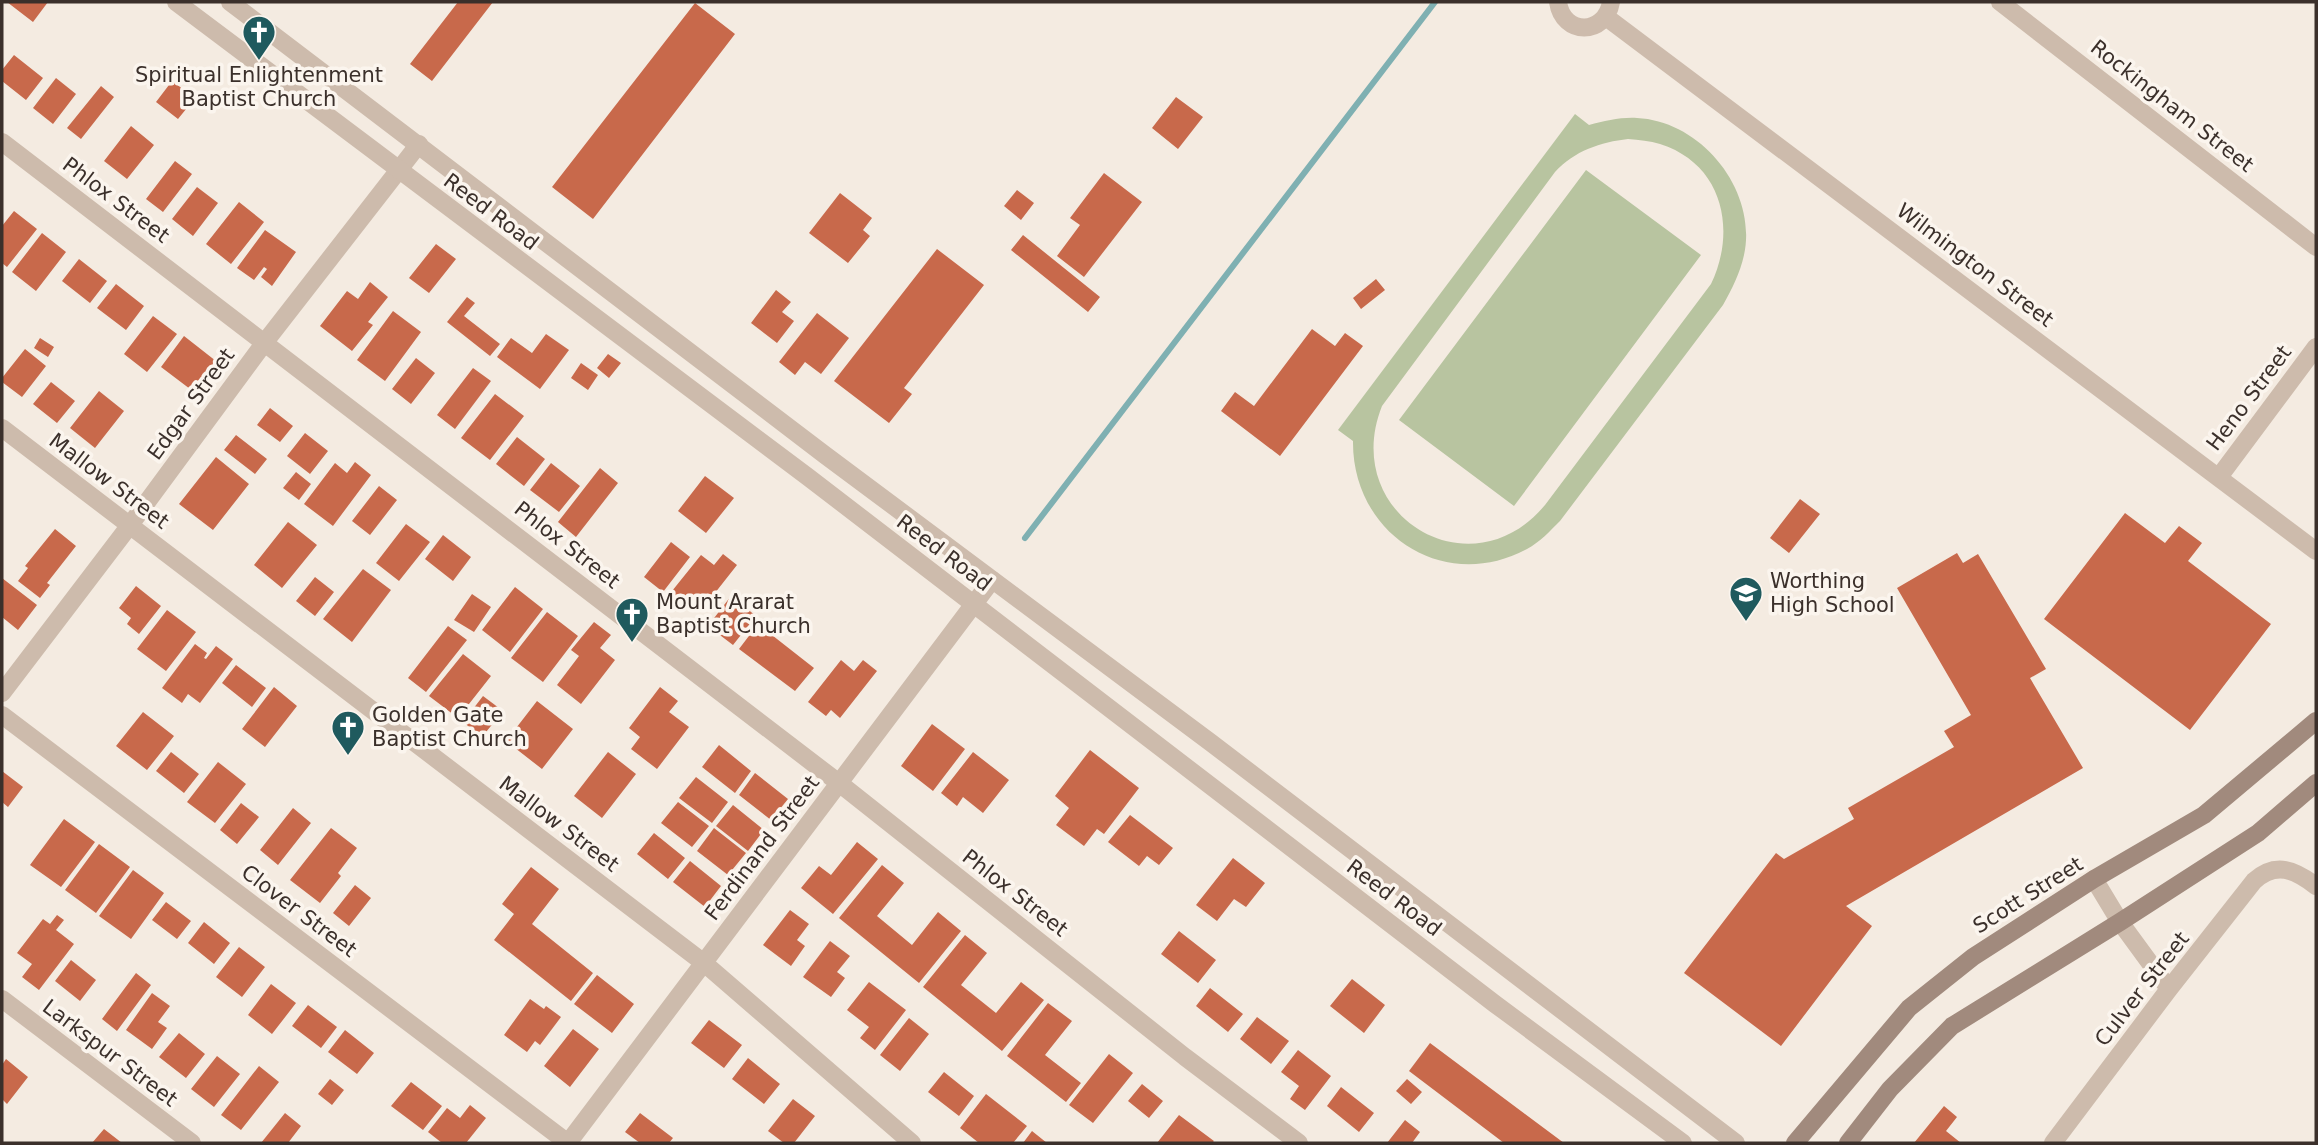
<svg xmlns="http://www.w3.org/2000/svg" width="2318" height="1145" font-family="'DejaVu Sans',sans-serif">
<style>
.green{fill:#b8c4a0;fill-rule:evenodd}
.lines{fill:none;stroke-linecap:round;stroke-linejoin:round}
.stream{stroke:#7fb0b2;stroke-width:6}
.building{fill:#c8694b}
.minor{stroke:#cdbbac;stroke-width:18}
.tertiary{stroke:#cdbbac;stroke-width:18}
.secondary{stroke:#a18a7d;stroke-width:18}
.labels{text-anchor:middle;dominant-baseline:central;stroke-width:7;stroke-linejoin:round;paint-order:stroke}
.poi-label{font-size:21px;fill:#3b302b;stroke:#fbf5ee;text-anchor:start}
.street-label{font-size:21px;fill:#3b302b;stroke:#fbf5ee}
</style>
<rect width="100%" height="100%" fill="#f4ebe1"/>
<path class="green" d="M1575,114L1589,125C1605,121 1621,117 1637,118C1702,121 1758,191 1744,255C1740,273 1732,289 1723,305L1560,521C1550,531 1540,542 1527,549C1444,594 1352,534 1353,441L1338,430ZM1628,139C1639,140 1650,141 1660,144C1723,164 1737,230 1711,284L1545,505C1470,595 1339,514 1382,406L1555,172C1574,151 1601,142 1628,139Z
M1586,170L1701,255L1514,506L1399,420Z"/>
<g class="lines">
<path class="stream" d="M1025,538L1435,2"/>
</g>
<path class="building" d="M7,2H48L33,22Z
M458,2H493L432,81L410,64Z
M695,3L735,34L593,219L552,187Z
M14,55L43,78L26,100L2,81V70Z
M56,78L76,94L53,124L33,108Z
M172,81L195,98L178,119L156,102Z
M101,86L114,97L81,139L67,128Z
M1176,97L1203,117L1178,149L1152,128Z
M131,126L154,145L127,179L104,161Z
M175,161L192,174L163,212L146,199Z
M1104,173L1142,202L1084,277L1057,256L1080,225L1070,218Z
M197,187L218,203L193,236L172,219Z
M1017,190L1034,203L1021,220L1004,206Z
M840,193L872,218L863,230L870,236L848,263L809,233Z
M239,202L264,222L231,264L206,244Z
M14,211L37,229L7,267L2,263V226Z
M265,230L296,252L272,286L261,277L267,269L264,267L254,280L237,268Z
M42,233L66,252L36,291L12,272Z
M1023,235L1100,297L1088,312L1011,250Z
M436,244L456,259L429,293L409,278Z
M937,249L984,285L904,388L912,394L889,423L834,381Z
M79,259L107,281L90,303L62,281Z
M1376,279L1385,290L1361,309L1353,298Z
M370,282L388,297L368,322L373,325L352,351L320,326L347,291L358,299Z
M116,284L144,306L126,330L97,308Z
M776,290L791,302L782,312L794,321L777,343L751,323Z
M467,297L475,303L464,316L500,344L490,356L447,322Z
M393,311L421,332L385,381L357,360Z
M817,313L849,338L821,374L805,362L795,375L779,362Z
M153,316L177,334L147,372L124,354Z
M1312,329L1335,346L1345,333L1363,346L1280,456L1221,411L1235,392L1254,406Z
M546,334L569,350L540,389L497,357L511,338L532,353Z
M184,336L221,365L198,395L161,367Z
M40,338L54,347L48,357L34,348Z
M25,349L46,366L22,397L2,382V378Z
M608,354L621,363L609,378L597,368Z
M416,358L435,373L411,404L392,389Z
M581,363L598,375L588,390L571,378Z
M473,368L491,381L455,429L437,415Z
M51,382L75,401L57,423L33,404Z
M99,391L124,411L95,448L70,428Z
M495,394L524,416L490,460L461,438Z
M270,408L293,426L280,442L257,425Z
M305,433L328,451L310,474L287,456Z
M236,435L267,459L255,474L224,450Z
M517,437L545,459L524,486L496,464Z
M216,457L249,484L213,530L179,504Z
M355,462L371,475L333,526L304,504L335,463L347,473Z
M551,463L580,486L559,512L530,490Z
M600,468L618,483L576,537L558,522Z
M296,472L311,484L299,500L283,488Z
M705,476L734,498L706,533L678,511Z
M379,486L397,500L370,535L352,521Z
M1800,499L1820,514L1789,553L1770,538Z
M2125,513L2165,543L2179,526L2202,543L2188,561L2271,624L2190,730L2044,619Z
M288,522L317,545L282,588L254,565Z
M406,524L430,542L399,581L376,563Z
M55,529L76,546L47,583L50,585L40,598L18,581L28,568L25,566Z
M443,535L471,557L453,581L425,559Z
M671,542L690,557L663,592L644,577Z
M1957,553L1963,563L1978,554L2046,669L2030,678L2083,768L1846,906L1872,926L1781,1046L1684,973L1776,853L1784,859L1854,819L1848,808L1954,747L1944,731L1971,715L1897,588Z
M723,554L737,565L700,612L691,605L686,610L668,596L701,555L714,565Z
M363,569L391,590L352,642L323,619Z
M315,577L334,592L315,616L296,601Z
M2,578L37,605L18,630L2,617Z
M136,586L161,606L139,634L127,624L131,618L119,608Z
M515,587L543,609L510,652L482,630Z
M472,594L491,607L474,632L454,620Z
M731,596L756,616L733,645L708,626Z
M167,610L196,632L166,671L137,649Z
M547,612L578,636L543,682L511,658Z
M594,622L611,635L600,648L615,660L581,704L557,685L579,656L571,650Z
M758,624L814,668L795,691L739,649Z
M448,626L467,640L426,692L408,678Z
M195,644L207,653L204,658L206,659L216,646L233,659L200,703L188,694L182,703L162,688Z
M463,654L491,676L458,718L429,696Z
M841,660L854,671L863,660L877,671L840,718L831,710L826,716L808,702Z
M236,665L266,688L252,707L222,683Z
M274,687L297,706L265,747L242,729Z
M660,687L678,701L669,712L689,727L657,769L631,749L640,737L629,728Z
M483,696L503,711L482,737L463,722Z
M537,701L573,729L542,769L506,741Z
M143,712L174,736L147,770L116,746Z
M932,724L965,749L933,791L901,766Z
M719,745L751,771L735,793L702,767Z
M1090,750L1139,788L1104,834L1097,829L1084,846L1056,825L1069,808L1055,796Z
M171,752L199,774L184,793L156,771Z
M608,752L636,774L602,818L574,796Z
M973,752L1009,780L983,813L963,797L957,806L941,793Z
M218,762L246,784L215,823L187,802Z
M2,771L23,787L8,807L2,802Z
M755,773L788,799L771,820L739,795Z
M696,777L728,802L712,823L679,798Z
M678,802L709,826L692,847L661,823Z
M241,803L259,817L237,844L220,830Z
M733,805L764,830L748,851L716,826Z
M293,808L311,823L278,865L260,850Z
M1130,815L1173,848L1159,865L1147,856L1139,866L1108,842Z
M64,819L95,842L61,887L30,865Z
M331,828L357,848L338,873L341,876L320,903L290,880Z
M714,828L746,853L728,875L697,851Z
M654,833L685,858L668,879L637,854Z
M857,842L878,859L833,914L801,888L819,866L831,875Z
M99,844L130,867L96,913L65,890Z
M1233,858L1265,883L1246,907L1234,899L1217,921L1196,905Z
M690,861L721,886L705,907L673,882Z
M882,865L904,883L877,916L912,945L938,912L961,931L919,983L839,918Z
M531,867L559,889L532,924L593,973L571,1001L494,940L514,914L502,904Z
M133,870L164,893L131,939L99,916Z
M355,885L371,898L349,926L333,913Z
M166,902L191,921L177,939L152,920Z
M790,910L809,924L797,940L805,946L791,966L763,945Z
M57,915L64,920L56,930L74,944L39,990L22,977L32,964L17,953L43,919L50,924Z
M204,922L230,943L214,964L188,943Z
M1179,931L1216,960L1198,983L1161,954Z
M965,935L987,953L961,985L996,1013L1021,982L1044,1000L1002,1051L923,987Z
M830,941L850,956L837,972L845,978L831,997L803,977Z
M239,947L265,967L242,997L216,977Z
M71,960L96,980L80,1001L55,981Z
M136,973L151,985L117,1031L102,1019Z
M597,975L634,1004L612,1033L574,1004Z
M1352,979L1385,1005L1364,1033L1330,1006Z
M869,982L906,1010L875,1050L860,1038L869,1027L847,1010Z
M271,984L296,1003L272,1034L248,1015Z
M1210,988L1243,1014L1228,1032L1196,1006Z
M152,993L170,1006L158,1022L167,1028L152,1049L126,1030Z
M530,999L544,1009L546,1006L561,1017L540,1045L535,1041L527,1052L504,1035Z
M1048,1003L1072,1021L1045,1055L1081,1083L1066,1102L1007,1056Z
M308,1005L337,1027L321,1048L292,1026Z
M1257,1017L1289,1041L1271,1064L1240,1039Z
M909,1018L929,1034L900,1071L880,1055Z
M709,1020L742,1045L724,1068L691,1043Z
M573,1029L599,1049L570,1087L544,1066Z
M345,1030L374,1053L357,1074L328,1052Z
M179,1033L205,1054L186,1078L159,1057Z
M1430,1043L1564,1143H1504L1409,1071Z
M1298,1050L1331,1076L1305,1110L1290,1099L1299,1086L1281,1072Z
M1109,1054L1133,1073L1093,1123L1069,1105Z
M217,1056L240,1074L214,1107L191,1089Z
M748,1058L780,1084L764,1104L732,1079Z
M6,1059L28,1077L7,1104L2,1099V1065Z
M259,1066L279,1082L241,1130L221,1115Z
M944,1072L974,1096L959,1116L928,1092Z
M330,1079L344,1090L332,1105L318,1094Z
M1407,1079L1422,1092L1411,1104L1396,1091Z
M411,1082L442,1106L423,1130L391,1106Z
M1142,1084L1163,1101L1149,1118L1128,1101Z
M1341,1087L1374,1113L1359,1132L1327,1106Z
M986,1094L1027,1126L1013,1143H979L960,1128Z
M793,1099L815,1116L794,1143H784L768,1131Z
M470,1105L486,1118L466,1143H442L428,1132L447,1108L460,1118Z
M1944,1106L1957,1117L1946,1131L1961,1143H1914Z
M285,1113L301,1126L288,1143H261Z
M640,1113L673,1138L669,1143H640L625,1132Z
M1179,1115L1214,1141L1212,1143H1157Z
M1405,1120L1420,1132L1412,1143H1387Z
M104,1129L122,1143H92Z
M1032,1131L1047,1143H1023Z"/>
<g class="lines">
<path class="minor" d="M1558,2C1563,36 1605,36 1611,2
M2000,2L2316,247
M1606,17L2316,551
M2,142L839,783L1185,1057L1299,1143
M2,428L704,963L912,1143
M2219,477L2316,347
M2,693L130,525L265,342L419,144
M2,715L568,1143L992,580
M2094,879L2120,922L2169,989
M2,999L192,1143
M2053,1143L2169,989L2254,881C2276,861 2295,870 2316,886"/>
<path class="tertiary" d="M176,2L808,477L1495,1004L1683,1143
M230,2L825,455L1210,742L1736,1143"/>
<path class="secondary" d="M1795,1143L1909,1008L1973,957L2094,879L2204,815L2316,721
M1848,1143L1890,1089L1952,1026L2120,922L2258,833L2316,783"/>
</g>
<defs>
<symbol id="church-pin" viewBox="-11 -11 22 30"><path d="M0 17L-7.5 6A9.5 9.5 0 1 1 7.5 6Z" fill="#1f5a5e" stroke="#fbf5ee"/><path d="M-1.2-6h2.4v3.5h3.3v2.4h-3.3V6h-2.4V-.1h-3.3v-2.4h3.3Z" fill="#fff"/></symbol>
<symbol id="school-pin" viewBox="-11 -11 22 30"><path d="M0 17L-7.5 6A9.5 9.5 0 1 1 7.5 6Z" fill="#1f5a5e" stroke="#fbf5ee"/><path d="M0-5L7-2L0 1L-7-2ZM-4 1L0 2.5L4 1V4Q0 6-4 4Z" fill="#fff"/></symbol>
</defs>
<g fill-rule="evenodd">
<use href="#church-pin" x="240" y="13" width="38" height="52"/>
<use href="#school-pin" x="1727" y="574" width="38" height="52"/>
<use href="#church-pin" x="613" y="595" width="38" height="52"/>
<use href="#church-pin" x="329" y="708" width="38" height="52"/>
</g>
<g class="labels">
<g class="poi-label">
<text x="259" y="75" text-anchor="middle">Spiritual Enlightenment<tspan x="259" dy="24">Baptist Church</tspan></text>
<text x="1770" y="581">Worthing<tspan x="1770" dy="24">High School</tspan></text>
<text x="656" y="602">Mount Ararat<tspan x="656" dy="24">Baptist Church</tspan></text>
<text x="372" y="715">Golden Gate<tspan x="372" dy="24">Baptist Church</tspan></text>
</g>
<g class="street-label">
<text transform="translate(2172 106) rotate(38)">Rockingham Street</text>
<text transform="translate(116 200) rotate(37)">Phlox Street</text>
<text transform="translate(491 212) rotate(37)">Reed Road</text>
<text transform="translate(1975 265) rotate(37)">Wilmington Street</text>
<text transform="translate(2249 398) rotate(-53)">Heno Street</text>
<text transform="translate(191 404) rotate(-54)">Edgar Street</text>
<text transform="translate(109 481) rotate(37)">Mallow Street</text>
<text transform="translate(567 545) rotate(38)">Phlox Street</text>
<text transform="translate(944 553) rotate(37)">Reed Road</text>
<text transform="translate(559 824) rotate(37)">Mallow Street</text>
<text transform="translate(762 848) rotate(-53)">Ferdinand Street</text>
<text transform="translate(1015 893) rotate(38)">Phlox Street</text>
<text transform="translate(2028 895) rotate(-32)">Scott Street</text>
<text transform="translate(1394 898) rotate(37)">Reed Road</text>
<text transform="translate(299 911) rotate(37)">Clover Street</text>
<text transform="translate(2142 989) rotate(-52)">Culver Street</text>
<text transform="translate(110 1053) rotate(37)">Larkspur Street</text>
</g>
</g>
<rect width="2318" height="1145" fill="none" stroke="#3b302b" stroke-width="7"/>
</svg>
